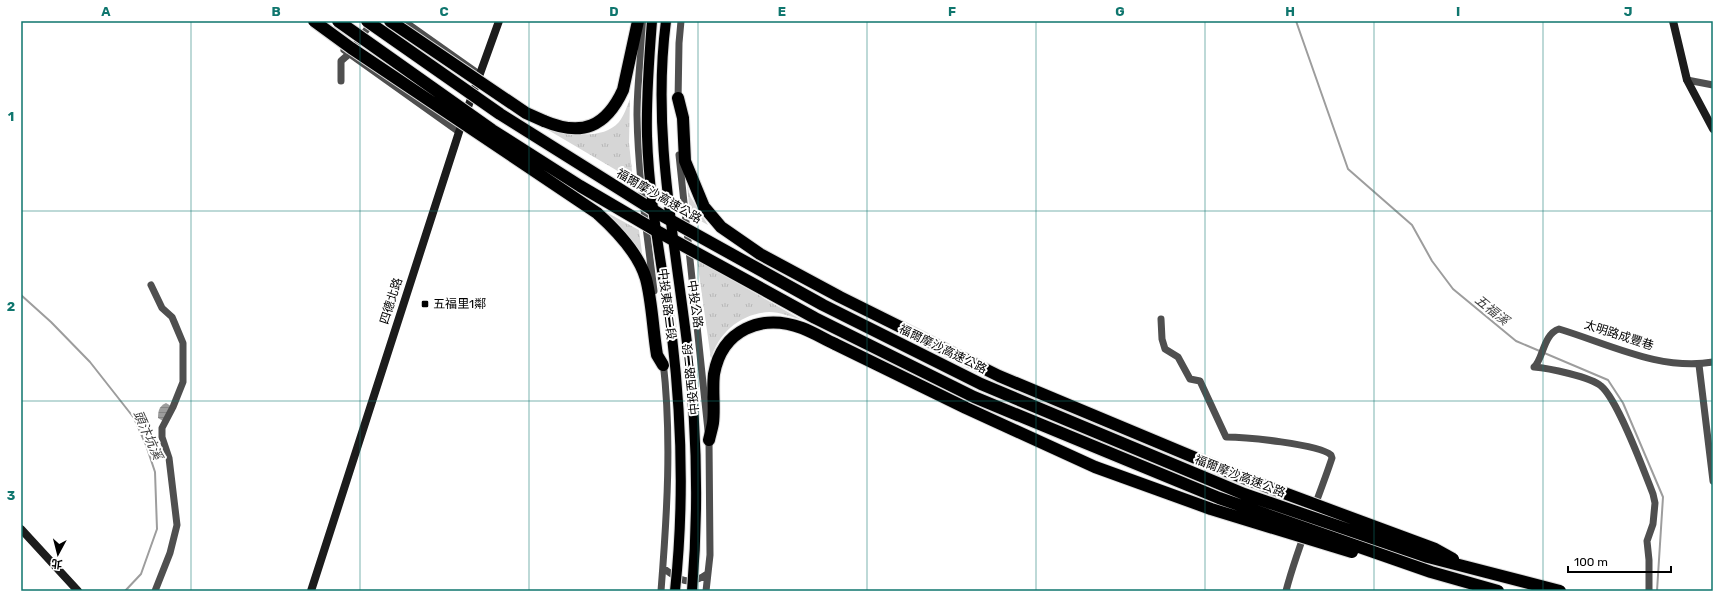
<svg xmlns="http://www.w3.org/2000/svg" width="1734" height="612" font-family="Rubik,'Noto Sans TC',sans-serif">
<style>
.grass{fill:url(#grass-tufts)}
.water{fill:url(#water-rules)}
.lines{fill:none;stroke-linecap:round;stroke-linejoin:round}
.stream{stroke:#9d9d9d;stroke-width:2}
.highway-casing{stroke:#dbdbdb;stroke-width:14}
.street{stroke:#4f4f4f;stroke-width:7}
.secondary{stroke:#1c1c1c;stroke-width:8}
.highway{stroke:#000;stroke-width:12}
.primary-bridge-casing{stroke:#dbdbdb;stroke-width:12;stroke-linecap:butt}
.highway-bridge-casing{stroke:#dbdbdb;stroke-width:14;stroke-linecap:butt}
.primary-bridge{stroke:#000;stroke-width:10}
.highway-bridge{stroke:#000;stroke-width:12}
.grid{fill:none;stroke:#0f766e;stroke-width:1;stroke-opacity:0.55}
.poi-dot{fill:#000;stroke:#fff;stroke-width:1.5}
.labels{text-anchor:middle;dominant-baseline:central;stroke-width:4;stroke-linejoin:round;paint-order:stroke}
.street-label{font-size:12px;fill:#000;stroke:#fff}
.poi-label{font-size:12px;fill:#000;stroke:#fff;text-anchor:start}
.water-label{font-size:13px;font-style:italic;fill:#3e3e3e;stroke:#fff}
.neatline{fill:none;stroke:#0f766e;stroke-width:1.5}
.grid-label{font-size:13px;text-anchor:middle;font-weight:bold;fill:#0f766e}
</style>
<defs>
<pattern id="grass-tufts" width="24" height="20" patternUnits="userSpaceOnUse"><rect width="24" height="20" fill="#d6d6d6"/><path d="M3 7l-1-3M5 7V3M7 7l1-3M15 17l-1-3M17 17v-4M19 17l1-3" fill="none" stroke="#b6b6b6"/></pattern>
<pattern id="water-rules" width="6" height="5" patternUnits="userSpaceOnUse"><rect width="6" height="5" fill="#9d9d9d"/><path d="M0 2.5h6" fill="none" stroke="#858585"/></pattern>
</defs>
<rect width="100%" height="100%" fill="#fff"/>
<path class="grass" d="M630,99L629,143L633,180L543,127C565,133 601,142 619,122C624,116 627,106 630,99Z
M687,184L690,196L708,225L690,215Z
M604,211L639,230L643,260L625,233Z
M697,260L802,320C792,317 780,312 769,312C741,313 718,333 711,359Z"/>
<path class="water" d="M166,403L171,406L163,421L158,418C158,411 159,406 166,403Z"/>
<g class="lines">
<path class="stream" d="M1296,21L1348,169L1412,225L1432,261L1453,289L1516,341L1608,380L1623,403L1663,497L1657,591
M21,295L51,322L90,362L134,418L146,445L155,472L157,529L141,574L125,591"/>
<defs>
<path id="highway" d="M678,98L683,118L685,161L704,207
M544,121C582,137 606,127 623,90L638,21
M597,213C616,230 639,254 646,279C652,301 653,331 657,355L663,365
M709,440C710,435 712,429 713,423C715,407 712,390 714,374C722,330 761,313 802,328C813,332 824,339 835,344"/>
</defs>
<use href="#highway" class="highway-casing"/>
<path class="street" d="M404,21L479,74
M644,21C641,52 637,84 637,115C638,174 647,233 654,291
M344,50L459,132
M1687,80L1713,85
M341,81V61L349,54L372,22
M678,101L679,43L681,21
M679,155L709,440L710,555L706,591
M151,285L162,308L172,317L175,324L183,343V382L173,407L162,428V437L169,458L177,525L170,553L155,591
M1161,319L1162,339L1165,349L1178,357L1190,379L1200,381L1226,437C1245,437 1319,444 1331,455L1332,458C1317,503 1298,545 1286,591
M1699,365L1713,481
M663,568C679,580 689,587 707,574
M661,591C667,515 672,437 663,361
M1649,591V560L1647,541L1653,524L1655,503L1653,494C1644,471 1618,400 1601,386C1591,377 1548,368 1534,367C1543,360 1543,334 1559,329C1609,344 1660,371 1713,362"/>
<path class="secondary" d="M1673,21L1687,80L1713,129
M21,529L78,591
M311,591L459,132L499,21"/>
<use href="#highway" class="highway"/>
<defs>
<path id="primary-bridge" d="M652,21C649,59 646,97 647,136C649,203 663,271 672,337C682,421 684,507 675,591
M666,21C652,129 674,236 687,343C697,426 699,508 692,591"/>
<path id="highway-bridge" d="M314,21L351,48L597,213
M338,21L492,130L580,186L655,230L815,318L974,397L1219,498L1431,572L1498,591
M367,21L500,114L661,215L823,305L981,384L1244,494L1428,557L1560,591
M390,21L526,113L544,121
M704,207L721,227L760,254L840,297L999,376L1241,477L1435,549L1453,559
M835,344L966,408L1095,467L1211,509L1352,552"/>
</defs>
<use href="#primary-bridge" class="primary-bridge-casing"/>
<use href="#highway-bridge" class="highway-bridge-casing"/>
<use href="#primary-bridge" class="primary-bridge"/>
<use href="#highway-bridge" class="highway-bridge"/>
</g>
<path class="grid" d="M191,21V591M360,21V591M529,21V591M698,21V591M867,21V591M1036,21V591M1205,21V591M1374,21V591M1543,21V591M21,211H1713M21,401H1713"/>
<rect class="poi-dot" x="421" y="300" width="8" height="8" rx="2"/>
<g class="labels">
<g class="street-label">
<text transform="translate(659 196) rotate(30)">福爾摩沙高速公路</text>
<text transform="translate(391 301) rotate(-72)">四德北路</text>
<text transform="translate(667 304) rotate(83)">中投東路二段</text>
<text transform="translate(695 304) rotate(82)">中投公路</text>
<text transform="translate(1619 335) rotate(18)">太明路成豐巷</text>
<text transform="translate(943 349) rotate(26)">福爾摩沙高速公路</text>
<text transform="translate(691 379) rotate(-96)">中投西路二段</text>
<text transform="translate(1240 476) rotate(21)">福爾摩沙高速公路</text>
</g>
<g class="poi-label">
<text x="433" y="304">五福里1鄰</text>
</g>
<g class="water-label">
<text transform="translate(1492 310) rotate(39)">五福溪</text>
<text transform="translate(148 435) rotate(66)">頭汴坑溪</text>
</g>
</g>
<rect width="1734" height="612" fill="none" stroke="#ffffff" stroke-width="44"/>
<g transform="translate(58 554) rotate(187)" stroke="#ffffff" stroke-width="3" paint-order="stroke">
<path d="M0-3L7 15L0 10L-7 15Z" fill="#000000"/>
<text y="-6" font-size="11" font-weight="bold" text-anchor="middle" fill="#000000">北</text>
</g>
<path d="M1568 566v6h103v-6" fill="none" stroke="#000000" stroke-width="2"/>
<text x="1574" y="566" font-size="12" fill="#000000" stroke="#ffffff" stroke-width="3" paint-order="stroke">100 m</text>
<rect x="22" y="22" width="1690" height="568" class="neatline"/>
<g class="grid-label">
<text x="106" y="16">A</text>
<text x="276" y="16">B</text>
<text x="444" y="16">C</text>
<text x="614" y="16">D</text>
<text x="782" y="16">E</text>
<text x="952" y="16">F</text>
<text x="1120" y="16">G</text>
<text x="1290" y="16">H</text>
<text x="1458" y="16">I</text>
<text x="1628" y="16">J</text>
<text x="11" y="121">1</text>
<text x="11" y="311">2</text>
<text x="11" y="500">3</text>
</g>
</svg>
